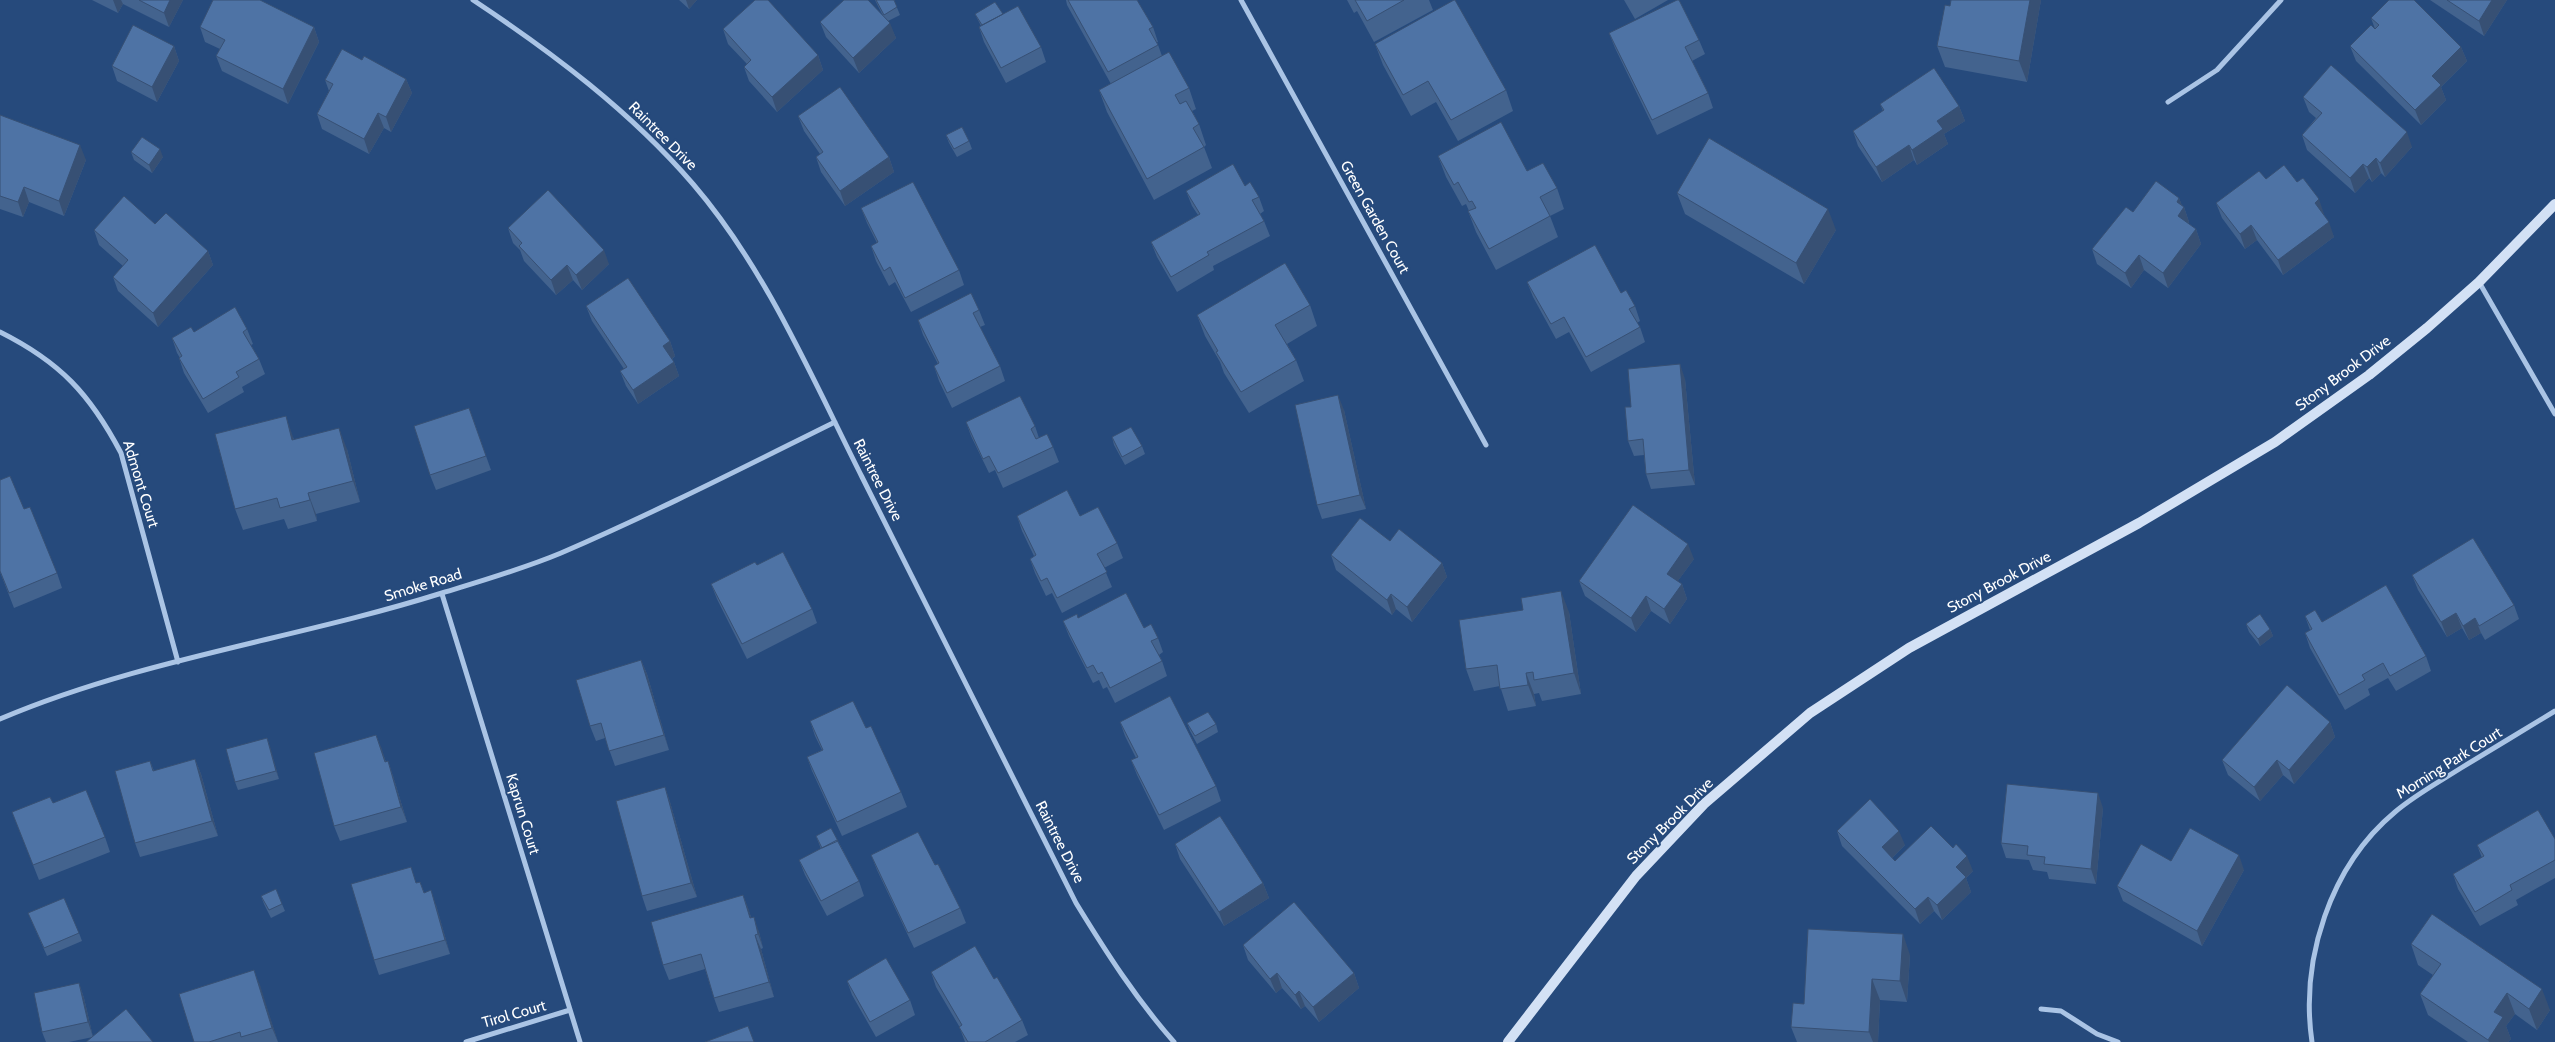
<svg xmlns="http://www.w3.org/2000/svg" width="2555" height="1042" font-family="Cabin,sans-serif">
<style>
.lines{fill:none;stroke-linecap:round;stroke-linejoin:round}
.street{stroke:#aac4e5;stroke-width:5}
.secondary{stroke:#d3e1f5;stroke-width:10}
.wall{fill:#43638e}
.shaded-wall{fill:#375074}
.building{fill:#4e73a5;stroke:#375074}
.labels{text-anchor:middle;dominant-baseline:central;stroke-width:4;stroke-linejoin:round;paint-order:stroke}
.street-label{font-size:15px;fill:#fff;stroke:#264a7c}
</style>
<rect width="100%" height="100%" fill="#264a7c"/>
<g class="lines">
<path class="street" d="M473,0C553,53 630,111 693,184C766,269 812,378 862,477C933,619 1005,761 1076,903C1106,952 1136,999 1174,1042
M1241,0L1486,445
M2168,102L2217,70L2281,0
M2479,282L2555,414
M0,332C60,362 90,394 121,453L178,662
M442,594L580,1042
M0,719C141,659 296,639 442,593C481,581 523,569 561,553C654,513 744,467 835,422
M2041,1009L2061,1011L2097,1034L2118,1042
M466,1042L570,1010
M2312,1042C2300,960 2330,866 2395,812C2415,795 2439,782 2461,768C2492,749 2524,730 2555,711"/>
<path class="secondary" d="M1508,1042L1636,876L1704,804L1810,713L1909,648L2139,523L2275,442L2369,375L2427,328L2479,282L2555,204"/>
</g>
<path class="wall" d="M92,0H183L169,27L123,4L118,13Z
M679,0H697L689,9Z
M875,0H894L900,15L888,21L896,38L859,73L826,37L820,22L883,16Z
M1066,0H1137L1153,27L1158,42H1157L1162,56L1189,88L1196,109L1192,111L1199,124L1206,145L1204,147L1212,168L1154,200L1107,112L1099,90L1111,84L1067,5Z
M1347,0H1429L1433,10L1374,42L1357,11L1354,13Z
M1624,0H1668L1635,19Z
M1951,0H2041L2027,82L1945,67L1937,46L1950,6Z
M2430,0H2507L2484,36Z
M975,14H1003L1041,47L1046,62L1006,83L984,42L979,27L981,26Z
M2371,18L2461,47L2467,61L2441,87L2446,100L2421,125L2356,61L2350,46L2375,29Z
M200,27H314L319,42L288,104L222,71L216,56L220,49L205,42Z
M723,29L818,55L823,70L777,112L749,81L744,67L747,64L728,44Z
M1609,33L1699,40L1705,54L1692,61L1708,93L1713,108L1657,135L1615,48Z
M1375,44L1506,90L1513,111L1458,141L1436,102L1411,116L1383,65Z
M174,46L179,61L157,102L117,81L112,66Z
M362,60L406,79L412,93L391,132L384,128L369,154L322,129L317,114L329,91L325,80Z
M2303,97L2412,147L2385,177L2381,173L2372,182L2369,178L2355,193L2307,150L2302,135L2316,118L2309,112Z
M1880,104L1959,106L1965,121L1944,134L1948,144L1917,165L1914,160L1882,182L1858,146L1853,131L1883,111Z
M0,115L86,160L64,216L29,202L23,217L0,209Z
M798,116L889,157L894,172L845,206L821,172L816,157L820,154L804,131Z
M946,135L969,141L972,149L957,157L949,143Z
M131,152L163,157L152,173L134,160Z
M1438,156L1527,171L1557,188L1564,209L1550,216L1558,237L1496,270L1476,232L1468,211H1469L1466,204L1462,206L1446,177Z
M2266,179L2297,182L2324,214V215L2334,237L2283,275L2257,240L2245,249L2222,218L2216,203Z
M1245,186L1259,197L1264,211L1260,214L1264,221L1270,236L1213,266L1214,270L1177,292L1157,257L1151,242L1198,215L1192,206L1186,191Z
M1677,193L1836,230L1804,284L1685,214Z
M2179,198L2182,206L2184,207L2189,222L2188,224L2196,229L2201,244L2168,288L2144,270L2131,288L2097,264L2092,249Z
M861,208L959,270L964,285L911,312L895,282L889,286L876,261L871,246L877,243L867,223Z
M155,224L208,251L213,265L158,327L118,291L113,277L123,266L99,245L94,230Z
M508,228L609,264L582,290L573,280L556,295L524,261L520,250L513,243Z
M1527,282L1621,293L1635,306L1640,321L1637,323L1640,327L1645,342L1591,372L1569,332L1556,339L1533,297Z
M1310,305L1317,326L1287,344L1296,360L1304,381L1249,413L1224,373L1220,362L1205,336L1197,315Z
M586,306L670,341L675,356L672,359L674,362L679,376L638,404L626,386L620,371L624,369L592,321Z
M979,310L985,325L980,327L1000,366L1005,381L952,408L939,381L934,366L938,364L923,335L918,320Z
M247,329L253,344L251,345L259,359L265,374L242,387L244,392L208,413L184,373L179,358H180L177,353L172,338L194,332Z
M1685,379L1695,485L1651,489L1646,474L1644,455L1634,456L1628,441L1631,407Z
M469,408L491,470L436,490L430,475Z
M1344,410L1366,509L1322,519L1317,505Z
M966,422L1035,426L1039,438L1053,447L1059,462L1003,488L995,470L989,473L971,436Z
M293,437L294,440L347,449L360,502L316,514L317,521L288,529L284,519L243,530L235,509Z
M1112,437L1142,446L1145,454L1125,465L1114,445Z
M0,480L24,509L57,573L62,588L14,608L0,572Z
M1017,516H1080L1117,543L1123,558L1104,568L1112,587L1062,613L1052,593L1046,596L1035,573L1030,559L1034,556L1022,531Z
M1390,541L1442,563L1447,577L1412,622L1396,609L1392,615L1336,570L1331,555Z
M1694,559L1677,582L1682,584L1687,599L1670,624L1651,611L1636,632L1585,596L1579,581Z
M757,565L812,609L817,623L747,659L717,599L711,584Z
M2412,575L2514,605L2519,619L2485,640L2481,633L2469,640L2462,628L2447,637L2418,590Z
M1569,612L1581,694L1542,701L1539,693L1534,694L1536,706L1508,711L1500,686L1474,691L1466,669Z
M2305,616L2426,656L2431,671L2396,691L2388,678L2368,689L2370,695L2345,710L2310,648L2305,633L2310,630Z
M1078,618L1144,628L1158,638L1163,652L1159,655L1162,661L1167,676L1115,703L1107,687L1103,689L1099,680L1093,683L1069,636L1063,621Z
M2246,624L2270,629L2273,636L2260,646L2249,632Z
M641,660L647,674L669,750L615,766L605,738L596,741L590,726Z
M810,721L866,728L901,792L907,807L842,836L812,771L807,757L822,750L815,736Z
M1120,722L1216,786L1221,801L1164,830L1137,775L1131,760L1136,758L1125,736Z
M2330,722L2335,737L2294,784L2283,775L2260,801L2228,775L2222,760Z
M1187,723L1216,724L1218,732L1197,744L1190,731Z
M376,735L386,762L388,761L393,776L407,822L340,841L334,826Z
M267,738L279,779L238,790L235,782Z
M195,759L201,774L218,836L140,857L135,843L150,761L154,771Z
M665,787L670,802L697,897L647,911L642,896Z
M2103,808L2096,884L2049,879L2047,872L2033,870L2029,860L2006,858L2001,843Z
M12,812L105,837L110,852L39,880Z
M1837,831L1905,845L1892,858L1895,861L1973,871L1966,878L1971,892L1942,920L1934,911L1920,924L1842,846Z
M816,836L838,841L859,881L864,896L827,916L805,875L799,860L821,849Z
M2555,839V878L2516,900L2518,905L2480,926L2458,889L2453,874L2482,858L2477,845Z
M1175,844L1263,883L1269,898L1224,926L1180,859Z
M871,855L935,865L960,908L966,923L914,948L877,870Z
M2171,861L2244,870L2202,946L2123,901L2117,886Z
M417,882H420L424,892L436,905L450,954L379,975L374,960Z
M743,895L751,917L759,932L763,948L761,949L774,997L719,1012L714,998L705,969L669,980L663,965Z
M261,896L282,904L285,911L271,918L264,904Z
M28,913L79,933L82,941L47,956Z
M2411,944L2550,1010L2537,1030L2515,1014L2506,1026L2511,1039L2508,1042H2468L2428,1015L2420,994L2433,975L2418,965Z
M1243,945L1354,973L1359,988L1319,1022L1305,1006L1301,1009L1282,988L1276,993L1248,960Z
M1910,955L1907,1002L1880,1000L1878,1042H1797L1791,1027L1804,1004Z
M254,970L278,1042H194Z
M931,972L994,979L1022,1020L1028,1035L1015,1042H965L959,1026L936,987Z
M847,981L910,1000L915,1015L876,1037L852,995Z
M79,983L84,998L93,1037L69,1042H46L42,1032Z"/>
<path class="shaded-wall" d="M113,0H121L123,4L118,13Z
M170,0H183L169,27L164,13Z
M686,0H697L689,9Z
M2030,0H2041L2027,82L2019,61Z
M2492,0H2507L2484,36L2479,21Z
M890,23L896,38L859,73L853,58Z
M314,27L319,42L288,104L283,89Z
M174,46L179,61L157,102L152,87Z
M2461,47L2467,61L2441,87L2446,100L2421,125L2415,110L2432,76Z
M818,55L823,70L777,112L772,97Z
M406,79L412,93L391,132L386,117Z
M1959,106L1965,121L1944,134L1948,144L1917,165L1912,150L1937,121Z
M378,113L384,128L369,154L364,139Z
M2407,132L2412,147L2385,177L2380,163Z
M80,145L86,160L64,216L59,201Z
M1909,145L1914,160L1882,182L1876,167Z
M160,149L163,157L152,173L149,165Z
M889,157L894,172L845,206L840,191Z
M2376,158L2381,173L2372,182L2367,167Z
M2363,164L2369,178L2355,193L2350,178Z
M24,187L29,202L23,217L18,202Z
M2179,198L2183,208L2184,207L2189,222L2183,230L2178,216L2177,202Z
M2319,199L2324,214L2320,218L2315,203Z
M1828,209L1836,230L1804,284L1796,263Z
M2329,222L2334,237L2283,275L2278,260Z
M2251,225L2257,240L2245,249L2240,234Z
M2196,229L2201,244L2168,288L2163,273Z
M604,250L609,264L582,290L576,275Z
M208,251L213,265L158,327L153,313Z
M2139,255L2144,270L2131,288L2125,273Z
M567,265L573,280L556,295L551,280Z
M670,341L675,356L669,361L663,346Z
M674,362L679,376L638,404L633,390Z
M1680,364L1685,379L1695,485L1689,470Z
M1338,395L1344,410L1366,509L1360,495Z
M286,416L293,437L300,462L292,440Z
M339,428L347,449L360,502L353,481Z
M308,493L316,514L317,521L310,500Z
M1688,544L1694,559L1672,589L1667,574Z
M1442,563L1447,577L1412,622L1407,607Z
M1682,584L1687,599L1670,624L1664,609Z
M1561,591L1569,612L1581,694L1574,673Z
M1391,594L1396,609L1392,615L1387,600Z
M1646,596L1651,611L1636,632L1631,618Z
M2456,613L2462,628L2447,637L2441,622Z
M2475,618L2481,633L2469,640L2463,626Z
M2270,629L2273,636L2260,646L2258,639Z
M641,660L647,674L669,750L664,735Z
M1526,673L1534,694L1536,706L1528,685Z
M2330,722L2335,737L2294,784L2289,770Z
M376,735L382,749L390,777Z
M267,738L270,746L279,779L276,771Z
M195,759L201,774L218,836L212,821Z
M2277,760L2283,775L2260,801L2254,787Z
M388,761L393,776L407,822L401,807Z
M665,787L670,802L697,897L691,883Z
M2098,793L2103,808L2096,884L2091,869Z
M1899,831L1905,845L1888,862L1882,847Z
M2239,855L2244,870L2202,946L2197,931Z
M1967,856L1973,871L1966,878L1971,892L1942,920L1937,905L1956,867Z
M1263,883L1269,898L1224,926L1219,912Z
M431,890L436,905L450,954L445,940Z
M743,895L749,910L755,933L750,918Z
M1928,897L1934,911L1920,924L1915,909Z
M754,917L759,932L763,948L758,934Z
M1903,934L1910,955L1907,1002L1900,981Z
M755,935L761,949L774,997L769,982Z
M254,970L260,985L278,1042L272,1028Z
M1277,973L1282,988L1276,993L1270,979Z
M1354,973L1359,988L1319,1022L1313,1007Z
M1872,979L1880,1000L1878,1042H1873L1869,1032Z
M79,983L84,998L93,1037L88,1022Z
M2542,989L2550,1010L2537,1030L2529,1009Z
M1299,991L1305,1006L1301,1009L1295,995Z
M2507,993L2515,1014L2506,1026L2511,1039L2508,1042H2489L2488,1040L2494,1012Z"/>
<path class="building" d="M139,0H170L164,13Z
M213,0H260L314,27L283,89L216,56L225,40L200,27Z
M755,0H768L818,55L772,97L744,67L751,60L723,29Z
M844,0H868L890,23L853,58L820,22Z
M876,0H894L897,7L884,15Z
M1068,0H1137L1153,27L1149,29L1158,45L1108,72Z
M1355,0H1404L1367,21Z
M1454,0H1455L1506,90L1451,120L1428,81L1403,95L1375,44Z
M1677,0H1679L1699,40L1685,47L1708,93L1652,120L1609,33Z
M1951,0H2030L2019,61L1937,46L1945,5L1950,6Z
M2389,0H2414L2461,47L2432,76L2441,85L2415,110L2350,46L2371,25L2375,29L2379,25L2371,18Z
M2447,0H2492L2479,21Z
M995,2L1003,14L982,25L975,14Z
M1018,6L1041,47L1001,68L979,27Z
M133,25L174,46L152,87L112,66Z
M342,49L362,60L364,56L406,79L386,117L378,113L364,139L317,114L333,84L325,80Z
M1169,52L1189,88L1175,95L1180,104L1186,101L1199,124L1193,128L1204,147L1147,179L1099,90Z
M2331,65L2407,132L2380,163L2376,158L2367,167L2363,164L2350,178L2302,135L2322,113L2303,97Z
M1934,68L1959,106L1937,121L1943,129L1912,150L1909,145L1876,167L1853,131L1884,110L1880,104Z
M840,87L889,157L840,191L816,157L823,152L798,116Z
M0,115L80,145L59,201L24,187L18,202L0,196Z
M1501,122L1527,171L1543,163L1557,188L1540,197L1550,216L1489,249L1468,211L1476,208L1472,201L1469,202L1458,182L1454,185L1438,156Z
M962,127L969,141L954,149L946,135Z
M142,137L160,149L149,165L131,152Z
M1709,138L1828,209L1796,263L1677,193Z
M1233,164L1245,186L1250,182L1259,197L1252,200L1264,221L1207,252L1209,255L1171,277L1151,242L1200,214L1186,191Z
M2284,165L2297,182L2303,178L2319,199L2315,203L2329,222L2278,260L2251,225L2240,234L2216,203L2259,171L2266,179Z
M2156,181L2179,198L2177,202L2184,207L2178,216L2196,229L2163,273L2139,255L2125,273L2092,249L2126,207L2133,212Z
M913,182L959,270L905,298L890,267L884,271L871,246L878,242L861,208Z
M548,190L604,250L576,275L567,265L551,280L519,246L522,243L508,228Z
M124,196L155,224L166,213L208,251L153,313L113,277L128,260L94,230Z
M1595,245L1621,293L1626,290L1635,306L1629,309L1640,327L1586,357L1564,317L1551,324L1527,282Z
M1285,263L1310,305L1275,325L1296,360L1241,392L1216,352L1218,351L1197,315Z
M628,278L670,341L663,346L674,362L633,390L620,371L627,367L586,306Z
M971,293L979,310L973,313L1000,366L947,393L934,366L939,363L918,320Z
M235,307L247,329L243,332L259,359L236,372L239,377L203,399L179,358L182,356L172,338L191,327L194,332Z
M1680,364L1689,470L1646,474L1643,439L1628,441L1625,407H1631L1628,369Z
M1338,395L1360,495L1317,505L1295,405Z
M1020,396L1035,426L1031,429L1036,439L1047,434L1053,447L998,473L989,456L983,459L966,422Z
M469,408L486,456L430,475L414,426Z
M286,416L292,440L339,428L353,481L308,493L310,500L280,508L277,498L235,509L215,434Z
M1131,427L1142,446L1122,457L1112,437Z
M10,476L24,509L30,507L57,573L9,593L0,571V480Z
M1067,490L1080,516L1098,507L1117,543L1097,554L1107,572L1057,598L1047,578L1041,581L1030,559L1036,555L1017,516Z
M1633,505L1688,544L1667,574L1682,584L1664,609L1646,596L1631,618L1579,581Z
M1360,518L1390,541L1399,529L1442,563L1407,607L1391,594L1387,600L1331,555Z
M2473,538L2514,605L2479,626L2475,618L2463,626L2456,613L2441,622L2412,575Z
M783,552L812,609L742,644L711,584L755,562L757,565Z
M2386,585L2426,656L2390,676L2383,663L2362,675L2365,680L2339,695L2305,633L2312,629L2305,616L2315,610L2322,622Z
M1561,591L1574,673L1534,680L1533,672L1526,673L1528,685L1500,689L1497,665L1466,669L1459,620L1523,610L1521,598Z
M1126,593L1144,628L1151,624L1158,638L1151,641L1162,661L1110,688L1102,672L1098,674L1093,665L1087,668L1063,621L1077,614L1078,618Z
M2260,614L2270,629L2258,639L2246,624Z
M641,660L664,735L609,751L601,723L590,726L576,680Z
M2287,685L2330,722L2289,770L2277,760L2254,787L2222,760Z
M1170,696L1216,786L1159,815L1131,760L1138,757L1120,722Z
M853,701L866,728L871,726L901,792L837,822L807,757L823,750L810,721Z
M1208,712L1216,724L1195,736L1187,723Z
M376,735L385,762L388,761L401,807L334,826L314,753Z
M267,738L276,771L235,782L226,749Z
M195,759L212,821L135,843L115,771L150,761L153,771Z
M2007,784L2098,793L2091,869L2044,864L2045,857L2027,855L2028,846L2001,843Z
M665,787L691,883L642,896L616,801Z
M86,790L105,837L33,865L12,812L50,797L53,803Z
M1870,799L1899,831L1882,847L1895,861L1931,826L1953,848L1956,844L1967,856L1956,867L1966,877L1937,905L1928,897L1915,909L1837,831Z
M2538,810L2555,839V860L2510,885L2512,890L2475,912L2453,874L2484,856L2477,845Z
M1220,816L1263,883L1219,912L1175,844Z
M831,828L838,841L822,848L816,836Z
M2190,828L2239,855L2197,931L2117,886L2141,844L2171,861Z
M918,832L935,865L938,864L960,908L908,933L871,855Z
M837,840L859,881L821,901L799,860Z
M411,867L416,883L420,882L424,893L431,890L445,940L374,960L351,884Z
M276,889L282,904L269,910L261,896Z
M743,895L750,918L754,917L758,934L755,935L769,982L714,998L701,954L663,965L651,922Z
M64,898L79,933L44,948L28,913Z
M1294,902L1354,973L1313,1007L1299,991L1295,995L1277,973L1270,979L1243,945Z
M2432,914L2542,989L2529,1009L2507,993L2494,1012L2503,1017L2488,1040L2420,994L2441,964L2411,944Z
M1808,929L1903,934L1900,981L1872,979L1869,1032L1791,1027L1793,1003L1804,1004Z
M975,946L994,979L997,977L1022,1020L985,1042H968L959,1027L962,1025L931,972Z
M886,958L910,1000L870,1022L847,981Z
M254,970L272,1028L241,1037L240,1032L209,1042H194L179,994Z
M79,983L88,1022L42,1032L34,993Z
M126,1009L153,1042H86Z
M748,1026L754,1042H705Z"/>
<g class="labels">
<g class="street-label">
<text transform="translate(663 136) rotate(45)">Raintree Drive</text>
<text transform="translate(1375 217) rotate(61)">Green Garden Court</text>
<text transform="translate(2343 373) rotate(-37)">Stony Brook Drive</text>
<text transform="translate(878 480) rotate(63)">Raintree Drive</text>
<text transform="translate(141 484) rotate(73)">Admont Court</text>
<text transform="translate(1999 582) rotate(-28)">Stony Brook Drive</text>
<text transform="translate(423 585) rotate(-17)">Smoke Road</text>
<text transform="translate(2449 763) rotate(-32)">Morning Park Court</text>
<text transform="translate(523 814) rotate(73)">Kaprun Court</text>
<text transform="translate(1670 821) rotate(-45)">Stony Brook Drive</text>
<text transform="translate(1060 842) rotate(63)">Raintree Drive</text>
<text transform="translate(514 1014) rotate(-16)">Tirol Court</text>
</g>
</g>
</svg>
